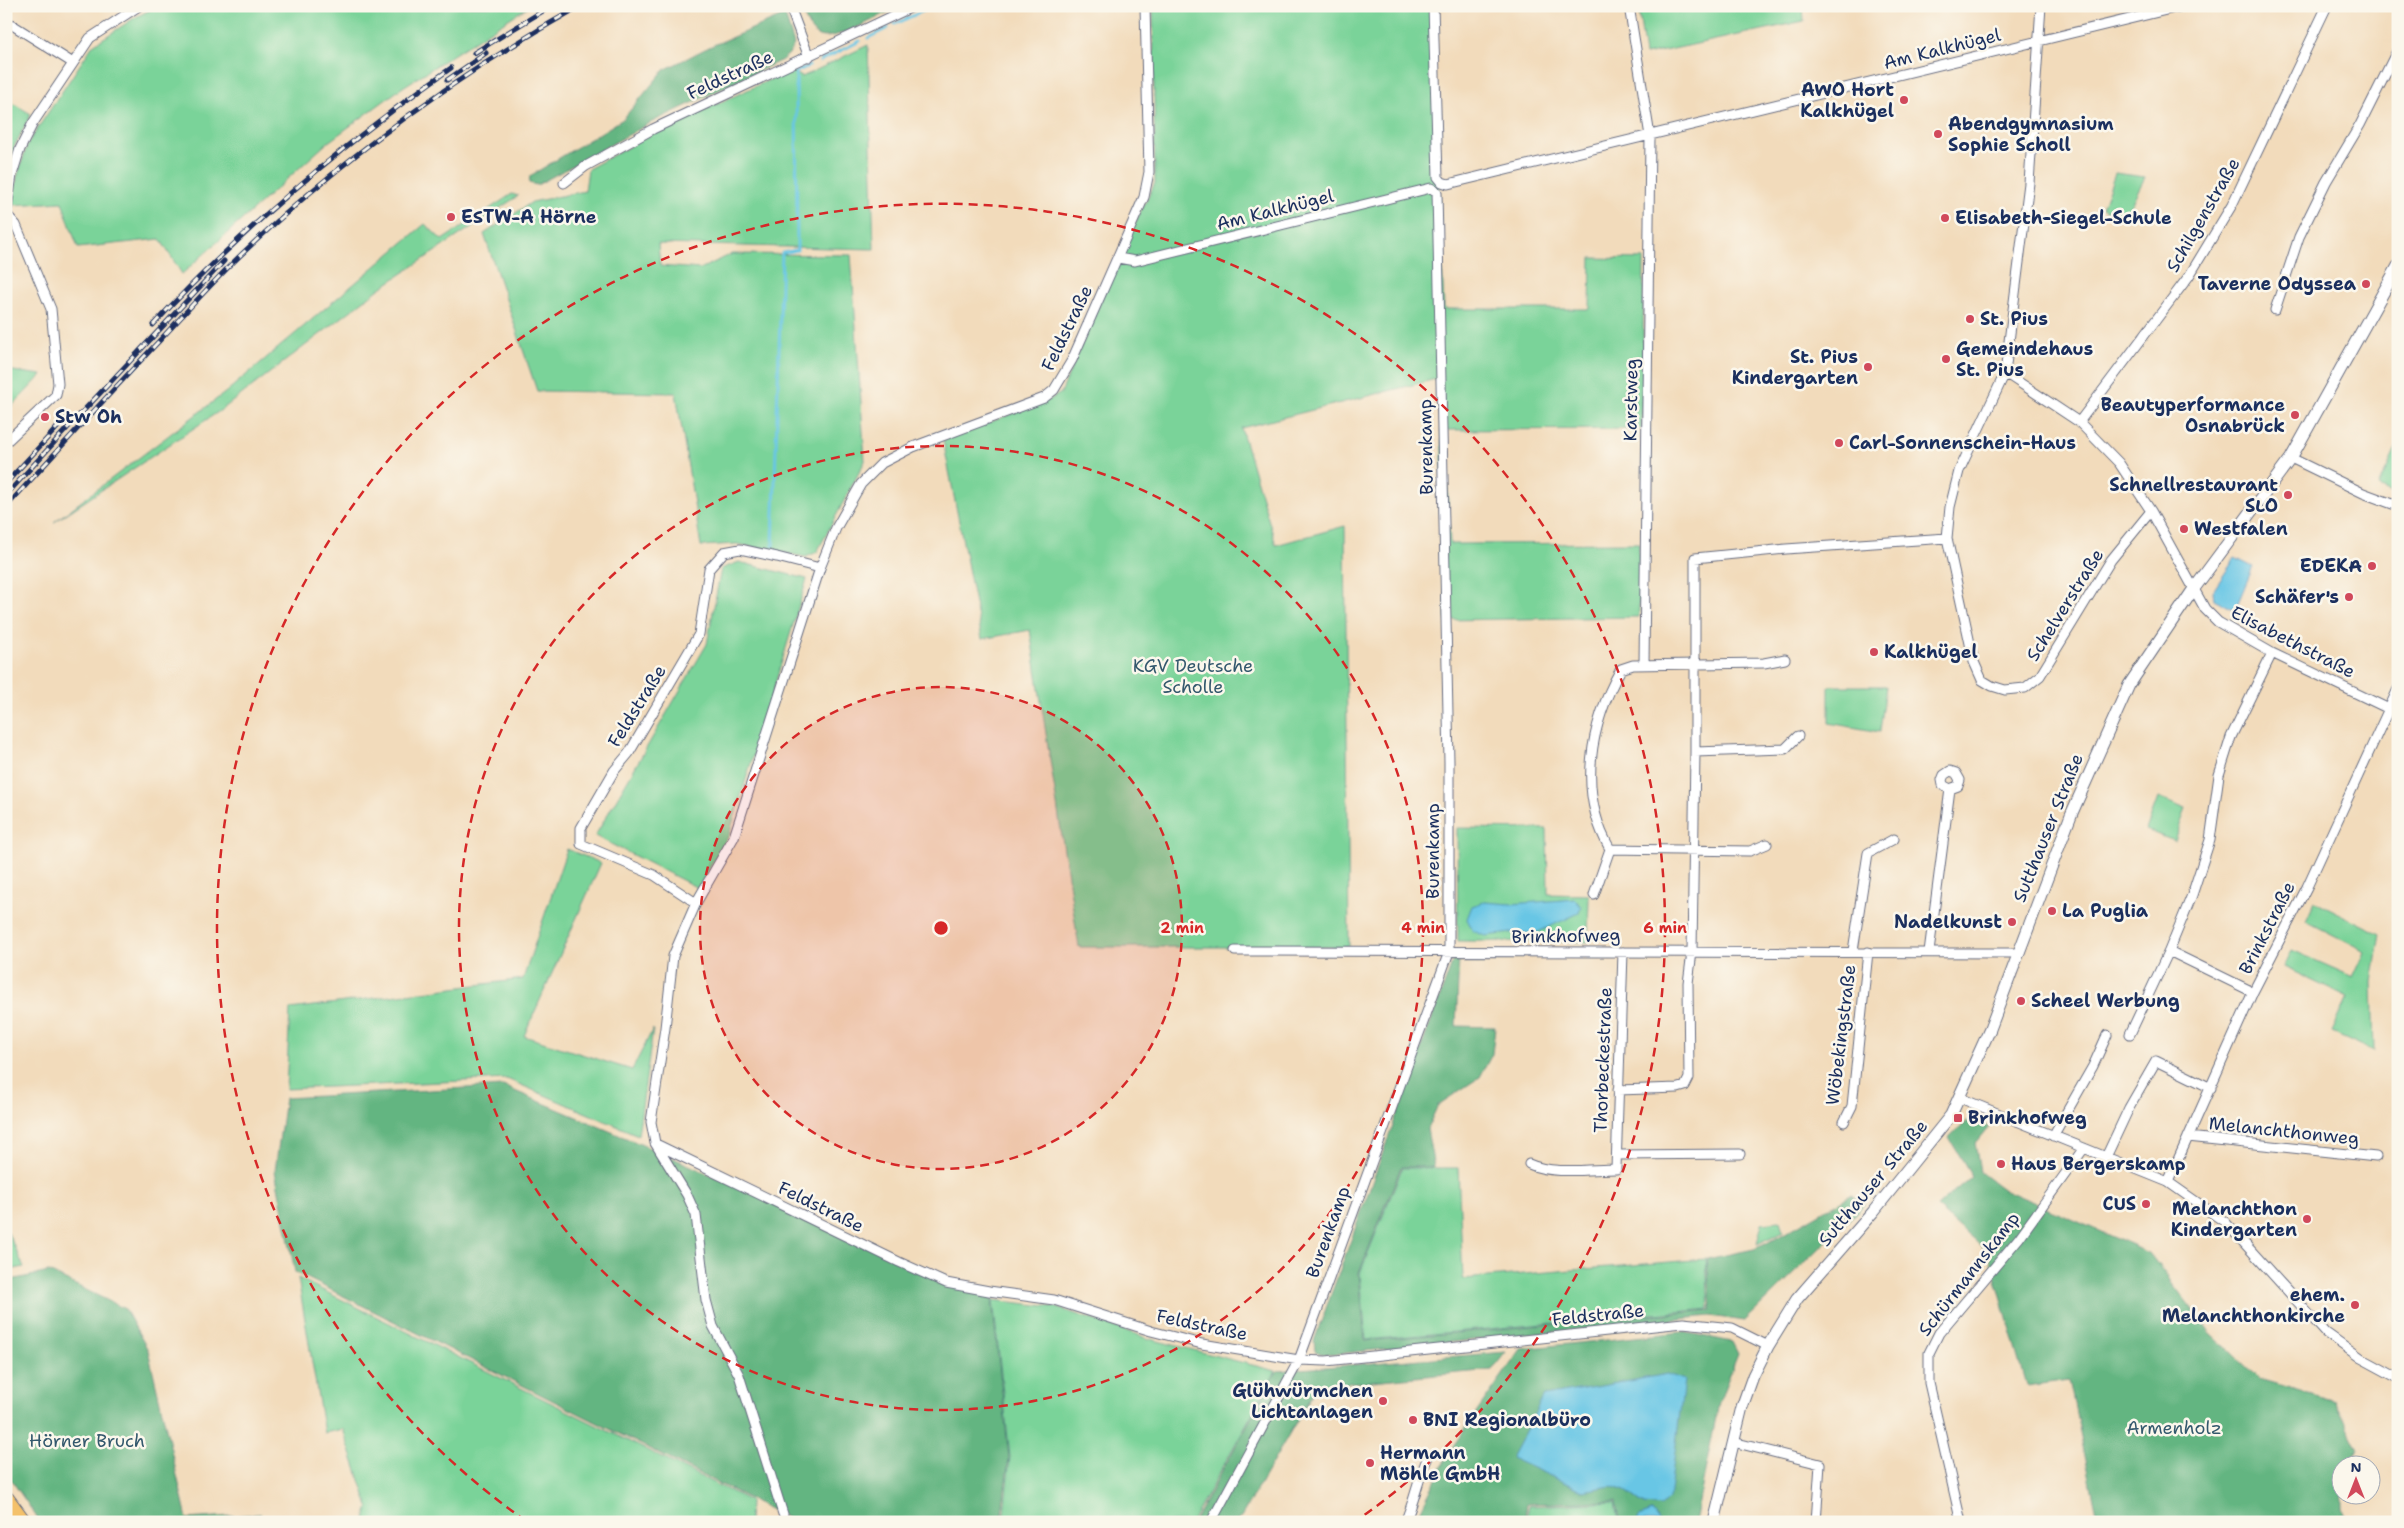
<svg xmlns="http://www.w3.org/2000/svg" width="2404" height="1528" font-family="'Shantell Sans',sans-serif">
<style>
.green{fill:#7ad399;stroke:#4a817c}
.forest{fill:#63b581;stroke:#3f7270;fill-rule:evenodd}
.water{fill:#67c6e5;stroke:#417aa2}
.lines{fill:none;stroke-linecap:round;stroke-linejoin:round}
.stream{stroke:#67c6e5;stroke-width:3}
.minor-casing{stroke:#666b7f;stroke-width:11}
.tertiary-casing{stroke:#666b7f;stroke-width:13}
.motorway-casing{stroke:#666b7f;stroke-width:18}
.minor{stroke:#fff;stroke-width:9}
.tertiary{stroke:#fff;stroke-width:11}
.motorway{stroke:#f4c16a;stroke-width:16}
.rail-casing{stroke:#1b2f5e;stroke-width:5}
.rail{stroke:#fbf7ec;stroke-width:3;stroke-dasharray:9;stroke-linecap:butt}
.ring{fill:none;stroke:#d62828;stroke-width:2.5;stroke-dasharray:9 6}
.poi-dot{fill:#d1495b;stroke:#fbf7ec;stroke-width:2}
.labels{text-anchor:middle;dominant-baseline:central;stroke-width:5;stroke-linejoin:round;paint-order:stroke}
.street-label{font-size:18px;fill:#1b2f5e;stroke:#fbf7ec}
.poi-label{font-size:18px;font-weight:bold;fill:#1b2f5e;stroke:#fbf7ec;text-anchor:start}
.park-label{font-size:18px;fill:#33586d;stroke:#fbf7ec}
.centre{fill:#d62828;stroke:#fbf7ec;stroke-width:2.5}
.ring-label{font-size:15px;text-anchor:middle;font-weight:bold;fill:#d62828;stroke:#fbf7ec;stroke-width:5;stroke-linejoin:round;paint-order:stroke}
</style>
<rect width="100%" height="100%" fill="#fbf7ec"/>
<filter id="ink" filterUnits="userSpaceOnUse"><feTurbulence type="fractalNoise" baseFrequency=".02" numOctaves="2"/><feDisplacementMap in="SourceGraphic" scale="10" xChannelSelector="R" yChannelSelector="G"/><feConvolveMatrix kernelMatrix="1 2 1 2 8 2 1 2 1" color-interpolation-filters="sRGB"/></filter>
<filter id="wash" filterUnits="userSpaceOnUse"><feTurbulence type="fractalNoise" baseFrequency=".0096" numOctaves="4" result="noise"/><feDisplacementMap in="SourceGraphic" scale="20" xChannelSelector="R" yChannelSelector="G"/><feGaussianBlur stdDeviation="1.12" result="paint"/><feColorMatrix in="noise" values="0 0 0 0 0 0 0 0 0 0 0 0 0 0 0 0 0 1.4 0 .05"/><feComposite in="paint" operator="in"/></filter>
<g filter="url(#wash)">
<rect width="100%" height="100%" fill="#f2dbbb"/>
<path class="green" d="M158,6H529L403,87L327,143L182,274L160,239L78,248L62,202L13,205L17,177L28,143L93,45L136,17Z
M1153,6H1431L1444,309H1590L1591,258L1644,259L1642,429L1445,430L1450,544L1639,543V617L1446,620L1440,378L1241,428L1276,545L1345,526L1349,947H1079L1030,630L982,639L943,440L1051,399L1061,393L1125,243L1155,183Z
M1638,6H1803L1804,21L1645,55Z
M868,45L874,249L658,244L660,266L700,269L732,254L851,255L865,461L817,552L806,557L737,544L701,546L676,393L537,391L484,234L532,202L585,191L588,169L656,132L791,70L802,77Z
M6,99L31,114L14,147L6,174Z
M2115,173L2145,177L2124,218L2102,208Z
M512,194L518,196L379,289L224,408L54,522L226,392L425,224L442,240Z
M6,370L42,375L6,412Z
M2398,445V496L2378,487Z
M739,562L807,579L729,835L698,888L595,836L707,644L721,569Z
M1829,686H1886L1880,732L1829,723Z
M2158,798L2186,809L2174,841L2146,830Z
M1457,828L1547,829L1548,894L1589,895L1588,942L1458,941Z
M567,849L601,863L524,1036L632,1070L653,1029L638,1135L507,1079L286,1089L290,1009L523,979Z
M2315,901L2380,934L2372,982L2374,1051L2332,1032L2348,998L2284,967L2292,950L2353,977L2365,951L2306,921Z
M1402,1168H1458L1463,1279L1706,1259L1709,1309L1366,1340L1360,1273Z
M1780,1221L1783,1232L1757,1244L1762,1223Z
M6,1229L24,1267L6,1271Z
M298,1278L750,1501L749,1522H364L369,1507L343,1429L324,1433Z
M993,1300L1055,1307L1150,1339L1276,1371L1192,1522H1003L1010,1457Z
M1615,1502L1618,1522H1525L1529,1506Z"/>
<path class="forest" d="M806,6H900C885,13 831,45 817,35C808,29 805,17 801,8Z
M785,15L794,44L790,53L782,60L652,122L537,185L529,183L530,176L623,119L664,70L709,47Z
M1454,958H1459L1456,1026L1495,1027L1492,1054L1480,1077L1438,1105L1427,1129L1434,1167H1401L1359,1273L1365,1341L1711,1310L1707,1259L1754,1249L1768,1243L1851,1195L1865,1204L1745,1321L1710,1316L1325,1355L1315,1351L1314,1341Z
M503,1086L671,1157L938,1277L991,1290L1009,1457L1001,1522H796L295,1272L275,1171L285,1098Z
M1972,1117L1989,1126L1975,1143L1980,1172L2001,1188L2149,1253L2210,1332L2259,1379L2335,1401L2359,1449L2347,1465L2342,1466L2343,1509L2348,1522H2099L2069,1380L2027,1386L1988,1252L1936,1207L1972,1176L1949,1138Z
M49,1272L125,1309L148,1350L187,1519L260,1514L265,1522H40L6,1472V1281Z
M1683,1332L1732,1342L1738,1354L1719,1402L1695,1522H1659L1652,1512L1639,1517L1637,1522H1619L1616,1501L1527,1504L1524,1522H1449L1442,1518L1440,1522H1415L1451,1449L1521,1349ZM1611,1486L1669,1499L1644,1505L1625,1491Z
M1506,1352L1492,1370L1317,1386L1238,1522H1194L1277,1371Z"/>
<path class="water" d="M2235,558L2253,567L2235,610L2214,599L2213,591Z
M1575,899L1581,907L1579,913L1536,933H1512L1485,936L1473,931L1467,919L1472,906L1484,902L1511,904Z
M1668,1374L1684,1380L1669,1499L1661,1507L1644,1505L1625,1491L1611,1486L1583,1491L1511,1458L1544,1396Z
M1652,1512L1659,1522H1637L1639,1517Z"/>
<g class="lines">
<path class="stream" d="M895,24L934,6
M868,38L888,28
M820,61L860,41
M773,546L782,253L797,250L796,72L809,66"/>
</g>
</g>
<g filter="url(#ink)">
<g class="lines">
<defs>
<path id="minor" d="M1433,6L1438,177L1442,182L1448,184L2183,6
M1629,6L1650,136L1644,665
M2041,6L2029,183L2005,373L1959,471L1950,507L1947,538L1974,662L1982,680L1992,686L2005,690L2025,688L2040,676L2111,560L2151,511
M792,12L809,57
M6,21L73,63
M564,183L586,166L653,129L914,6
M6,215L12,175L20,149L33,123L90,38L139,6
M1118,258L1135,261L1431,188L1437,192L1449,762V952L1299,1360L1211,1522
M2275,310L2299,237L2326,182L2360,125L2398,49
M2005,373L2079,422L2119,463L2151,511L2205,609L2218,622L2272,653L2389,709
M2079,422L2189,276L2232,205L2327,6
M6,442L56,395L58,384L51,309L16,225L7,215
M2291,458L2363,493L2398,506
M1798,736L1785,749L1695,752V558L1786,549L1947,538
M1610,849L1750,851L1767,844
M1594,895L1610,849C1577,792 1590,724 1621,669L1633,665L1764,663L1785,659
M696,903L654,875L581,844V828L614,771L629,753L699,634L709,569L724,552L740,549L777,557L820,568
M1235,951L2017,953
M1853,951L1868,853L1894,839
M1929,952L1950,789L1958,786L1960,780L1956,773L1950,771L1944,775L1942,780L1943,785L1950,789
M2253,992L2169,951L2192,895L2210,840L2219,775L2231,737L2272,653
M2130,1034L2169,951
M1618,1090L1678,1088L1685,1086L1689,1078L1688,983L1692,952L1695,752
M1960,1098L2168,1182L2225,1222L2326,1333L2361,1358L2398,1378
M1844,1122L1852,1106L1868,952
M2053,1136L2093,1066L2107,1035
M2188,1137L2376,1157
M658,1145L899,1262L946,1283L989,1291L1054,1300L1151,1331L1202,1344L1299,1360L1326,1361L1683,1323L1732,1328L1768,1346
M1617,1155L1740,1154
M2106,1157L2129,1108L2156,1061L2211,1088
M1529,1164C1552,1175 1591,1169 1616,1169L1623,952
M2168,1182L2253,992L2307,887L2398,689
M1733,1442L1820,1464L1816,1522
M783,1514L739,1375L713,1326L706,1300L696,1215L687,1195L655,1143L651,1122L665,1028L673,956L696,903L734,837L820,568L836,528L861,484L882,463L913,447L1044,398L1054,390L1072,360L1144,197L1149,172L1145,6
M1405,1522C1415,1500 1418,1478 1428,1457
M1961,1522L1929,1383V1353L1939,1333L2019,1238L2084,1148"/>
<path id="tertiary" d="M1714,1522L1742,1407L1753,1376L1768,1346L1797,1299L1873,1212L1951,1115L1990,1029L2071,815L2129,685L2193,590L2291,458L2398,266"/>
<path id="motorway" d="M6,1499L23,1522"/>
</defs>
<use href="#minor" class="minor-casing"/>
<use href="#tertiary" class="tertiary-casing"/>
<use href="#motorway" class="motorway-casing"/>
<use href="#minor" class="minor"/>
<use href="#tertiary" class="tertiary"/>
<use href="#motorway" class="motorway"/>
<defs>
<path id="rail" d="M474,53L551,6
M447,80L486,53
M153,325C244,227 342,145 451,68
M6,483L66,418
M6,495L72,423L224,261
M6,507C57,451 108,395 160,340C188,310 215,279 245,251C345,156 459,74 580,6"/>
</defs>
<use href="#rail" class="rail-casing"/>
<use href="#rail" class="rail"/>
</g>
</g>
<circle cx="941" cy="928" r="241" fill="#d62828" fill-opacity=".12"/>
<g class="ring">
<circle cx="941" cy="928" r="241"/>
<circle cx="941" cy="928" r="482"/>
<path d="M526 1521A724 724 0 1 1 1356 1521"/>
</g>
<g class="poi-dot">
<circle cx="1904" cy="100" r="5"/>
<circle cx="1938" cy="134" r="5"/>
<circle cx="451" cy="217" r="5"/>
<circle cx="1945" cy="218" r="5"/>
<circle cx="2366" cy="284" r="5"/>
<circle cx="1970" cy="319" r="5"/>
<circle cx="1946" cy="359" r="5"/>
<circle cx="1868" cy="367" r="5"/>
<circle cx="2295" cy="415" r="5"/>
<circle cx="45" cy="417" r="5"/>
<circle cx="1839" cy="443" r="5"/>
<circle cx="2288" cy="495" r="5"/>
<circle cx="2184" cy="529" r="5"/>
<circle cx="2372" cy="566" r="5"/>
<circle cx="2349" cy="597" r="5"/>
<circle cx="1874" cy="652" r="5"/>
<circle cx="2052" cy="911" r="5"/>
<circle cx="2012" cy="922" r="5"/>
<circle cx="2021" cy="1001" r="5"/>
<rect x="1953" y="1113" width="10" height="10" rx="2.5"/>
<circle cx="2001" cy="1164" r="5"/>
<circle cx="2146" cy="1204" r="5"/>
<circle cx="2307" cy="1219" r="5"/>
<circle cx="2355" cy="1305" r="5"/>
<circle cx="1383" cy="1401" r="5"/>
<circle cx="1413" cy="1420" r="5"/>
<circle cx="1370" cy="1463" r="5"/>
</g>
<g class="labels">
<g class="street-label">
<text transform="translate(1942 49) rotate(-14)">Am Kalkhügel</text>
<text transform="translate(730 75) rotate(-25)">Feldstraße</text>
<text transform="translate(1275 210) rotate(-14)">Am Kalkhügel</text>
<text transform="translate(2203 215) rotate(-60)">Schilgenstraße</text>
<text transform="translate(1067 328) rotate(-64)">Feldstraße</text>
<text transform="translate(1631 400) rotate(-89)">Karstweg</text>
<text transform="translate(1426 447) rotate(-91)">Burenkamp</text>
<text transform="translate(2065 605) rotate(-58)">Schelverstraße</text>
<text transform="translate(2293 642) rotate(27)">Elisabethstraße</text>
<text transform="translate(637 706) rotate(-58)">Feldstraße</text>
<text transform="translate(2048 828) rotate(-68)">Sutthauser Straße</text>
<text transform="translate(1433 851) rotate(-90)">Burenkamp</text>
<text transform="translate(2267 928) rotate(-63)">Brinkstraße</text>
<text transform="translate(1566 936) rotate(-1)">Brinkhofweg</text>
<text transform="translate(1841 1035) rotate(-83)">Wöbekingstraße</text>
<text transform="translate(1603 1060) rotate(-88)">Thorbeckestraße</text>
<text transform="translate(2284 1131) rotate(6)">Melanchthonweg</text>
<text transform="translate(1873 1183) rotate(-50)">Sutthauser Straße</text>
<text transform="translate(821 1207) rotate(26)">Feldstraße</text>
<text transform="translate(1328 1232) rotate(-70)">Burenkamp</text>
<text transform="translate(1969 1274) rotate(-52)">Schürmannskamp</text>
<text transform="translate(1598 1315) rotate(-6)">Feldstraße</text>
<text transform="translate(1202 1325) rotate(12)">Feldstraße</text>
</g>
<g class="poi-label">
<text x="1894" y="90" text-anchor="end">AWO Hort<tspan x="1894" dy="21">Kalkhügel</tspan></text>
<text x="1948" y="124">Abendgymnasium<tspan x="1948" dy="21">Sophie Scholl</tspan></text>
<text x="461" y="217">ESTW-A Hörne</text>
<text x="1955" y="218">Elisabeth-Siegel-Schule</text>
<text x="2356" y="284" text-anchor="end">Taverne Odyssea</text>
<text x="1980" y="319">St. Pius</text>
<text x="1956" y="349">Gemeindehaus<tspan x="1956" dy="21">St. Pius</tspan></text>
<text x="1858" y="357" text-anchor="end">St. Pius<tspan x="1858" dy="21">Kindergarten</tspan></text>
<text x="2285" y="405" text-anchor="end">Beautyperformance<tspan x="2285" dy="21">Osnabrück</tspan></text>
<text x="55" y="417">Stw Oh</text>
<text x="1849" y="443">Carl-Sonnenschein-Haus</text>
<text x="2278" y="485" text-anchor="end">Schnellrestaurant<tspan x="2278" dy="21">SLO</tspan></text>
<text x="2194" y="529">Westfalen</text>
<text x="2362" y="566" text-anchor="end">EDEKA</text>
<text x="2339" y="597" text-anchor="end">Schäfer's</text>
<text x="1884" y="652">Kalkhügel</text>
<text x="2062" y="911">La Puglia</text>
<text x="2002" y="922" text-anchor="end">Nadelkunst</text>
<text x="2031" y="1001">Scheel Werbung</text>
<text x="1968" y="1118">Brinkhofweg</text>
<text x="2011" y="1164">Haus Bergerskamp</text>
<text x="2136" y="1204" text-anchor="end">CUS</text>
<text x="2297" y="1209" text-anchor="end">Melanchthon<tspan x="2297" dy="21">Kindergarten</tspan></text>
<text x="2345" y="1295" text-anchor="end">ehem.<tspan x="2345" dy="21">Melanchthonkirche</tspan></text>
<text x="1373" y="1391" text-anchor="end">Glühwürmchen<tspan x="1373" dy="21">Lichtanlagen</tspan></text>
<text x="1423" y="1420">BNI Regionalbüro</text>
<text x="1380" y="1453">Hermann<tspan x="1380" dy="21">Möhle GmbH</tspan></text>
</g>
<g class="park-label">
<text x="1193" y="666">KGV Deutsche<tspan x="1193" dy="21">Scholle</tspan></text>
<text x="2174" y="1428">Armenholz</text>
<text x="87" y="1441">Hörner Bruch</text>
</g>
</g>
<circle cx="941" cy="928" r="8" class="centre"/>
<g class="ring-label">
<text x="1182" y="933">2 min</text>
<text x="1423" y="933">4 min</text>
<text x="1665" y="933">6 min</text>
</g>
<rect width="2404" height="1528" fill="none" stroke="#fbf7ec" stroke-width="25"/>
<g transform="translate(2356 1480)"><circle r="24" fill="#fbf7ec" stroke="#a1a7b3"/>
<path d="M0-4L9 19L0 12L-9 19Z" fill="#d1495b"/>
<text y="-8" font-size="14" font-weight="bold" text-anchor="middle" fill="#1b2f5e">N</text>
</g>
</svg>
